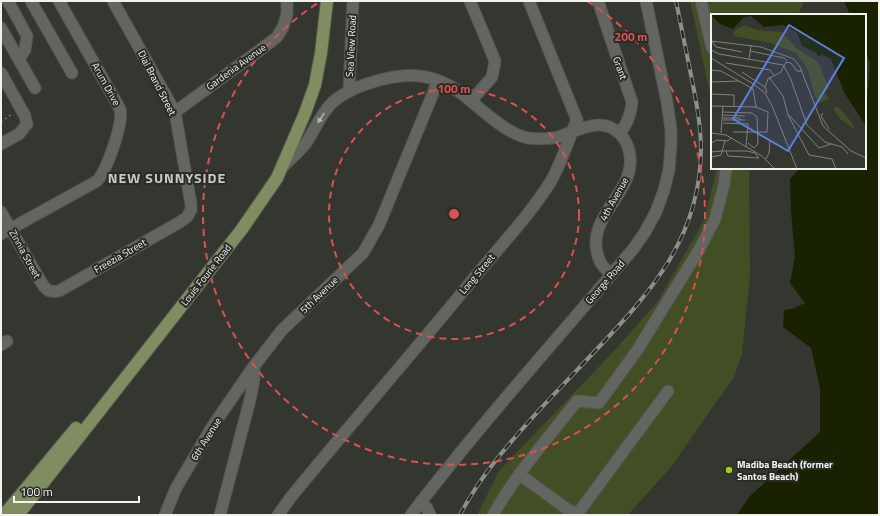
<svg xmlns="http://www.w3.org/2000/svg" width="880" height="516" font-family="'Titillium Web',sans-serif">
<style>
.green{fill:#424e24}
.water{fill:#182100}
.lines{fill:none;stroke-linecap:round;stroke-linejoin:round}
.minor-casing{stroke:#535550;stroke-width:13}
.major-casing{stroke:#535550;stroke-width:14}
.path{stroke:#73756f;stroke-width:1.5;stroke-dasharray:2 3;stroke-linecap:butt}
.minor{stroke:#636560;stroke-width:11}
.major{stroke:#7f8d60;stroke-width:12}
.rail-casing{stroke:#8d8f8a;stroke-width:4}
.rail{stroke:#2a2b26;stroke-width:2.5;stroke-dasharray:8;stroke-linecap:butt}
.oneway{fill:#b2b3af}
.ring{fill:none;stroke:#dc5150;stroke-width:2;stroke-dasharray:7 5}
.poi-dot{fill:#a3c927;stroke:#2a2b26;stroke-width:1.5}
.labels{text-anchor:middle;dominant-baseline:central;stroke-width:4;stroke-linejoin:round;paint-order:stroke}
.street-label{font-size:10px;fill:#f2f3ef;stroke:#2a2b26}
.poi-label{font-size:10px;font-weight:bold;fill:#f2f3ef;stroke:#2a2b26;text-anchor:start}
.district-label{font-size:14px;font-weight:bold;letter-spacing:1px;fill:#c8cbc4;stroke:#2a2b26}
.inset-road{fill:none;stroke:#80827c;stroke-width:1}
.view{fill:#5d80df;fill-opacity:0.15;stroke:#5d80df;stroke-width:2}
.inset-edge{fill:none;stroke:#f2f3ef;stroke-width:2}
.centre{fill:#dc5150;stroke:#2a2b26;stroke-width:2}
.ring-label{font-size:12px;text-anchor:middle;font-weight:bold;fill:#dc5150;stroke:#2a2b26;stroke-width:4;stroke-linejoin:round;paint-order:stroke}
</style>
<rect width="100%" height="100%" fill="#343630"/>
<path class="green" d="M690,1H804L798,15H712V103Z
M717,168H751L749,176L750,276L742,354L734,377L671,467L628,515H477L499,471L614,351L658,301L704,220Z"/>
<path class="water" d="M844,1H879V515H737L750,496L820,432V388L811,348L783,327L784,310L792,309L805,303L790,283L795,257L791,210L790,179L800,168H865V111L866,109L870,64L865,49V15H850Z"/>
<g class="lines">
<defs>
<path id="minor" d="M8,1L27,36L25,50L19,59
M31,1L72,73
M470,1L495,61L492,77L471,101
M598,1L632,102C631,115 627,123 620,134
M701,1L712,48
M1,28L35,88
M1,73L25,116L27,124L19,134L1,144
M349,91L353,1
M175,112L260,50L277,37L283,27L287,14V1
M283,167C290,159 299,152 306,143C314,131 320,116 330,105C348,86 394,73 420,76C435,78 449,84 461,93C479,107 506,134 528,138C538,139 549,139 558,137C578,131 602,115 620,134C626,140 629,147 630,156C635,193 585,217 598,256C599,259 601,264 603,266C605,269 609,272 612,274
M1,212L41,282C46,290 49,293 59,291L180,222L187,217L191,210V204L175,112L113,1
M1,234L97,181C107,170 124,122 120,109L59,1
M1,345L7,341
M519,474L567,509L576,513H578L668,391
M421,501L427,508L430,515
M165,515L176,488L212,427L254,366L282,330L363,253L379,225L434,91L437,80
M220,515L250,400L254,379V366
M278,515L291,497C350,425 411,355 470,283C497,249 528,218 551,181C562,162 568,140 577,120L529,1
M411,515C481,423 559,337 634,248L645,232L656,212L664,190L669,170L671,144V130L667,102L646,1
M493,515C516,474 548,438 577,401L599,403L638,349L699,250L715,219L724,185L726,168"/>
<path id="major" d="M4,515L76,428
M18,515L242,229L277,178L305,113L315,85L321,53L327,1"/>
</defs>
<use href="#minor" class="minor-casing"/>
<use href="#major" class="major-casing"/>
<path class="path" d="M1,122L13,113"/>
<use href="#minor" class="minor"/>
<use href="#major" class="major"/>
<defs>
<path id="rail" d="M460,515C481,474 512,440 542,407C560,388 578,369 596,350C652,291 700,237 701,150C701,125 696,100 691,75C686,50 681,26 676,1"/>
</defs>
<use href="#rail" class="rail-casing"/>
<use href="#rail" class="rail"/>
</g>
<defs><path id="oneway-solid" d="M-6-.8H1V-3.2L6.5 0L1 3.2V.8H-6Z"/></defs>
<use class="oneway" href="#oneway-solid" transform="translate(321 118) rotate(123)"/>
<g class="ring">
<circle cx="454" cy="214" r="125"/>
<path d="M587 1A251 251 0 1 1 321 1"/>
</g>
<circle class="poi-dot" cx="729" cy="470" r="4"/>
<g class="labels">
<g class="street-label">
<text transform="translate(351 46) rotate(-87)">Sea View Road</text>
<text transform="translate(236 67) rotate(-36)">Gardenia Avenue</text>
<text transform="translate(620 68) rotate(70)">Grant</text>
<text transform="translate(157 83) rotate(63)">Dial Brand Street</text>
<text transform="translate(106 84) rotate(61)">Arum Drive</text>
<text transform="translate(614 199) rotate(-61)">4th Avenue</text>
<text transform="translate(25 254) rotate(61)">Zinnia Street</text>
<text transform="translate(120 256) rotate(-30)">Freezia Street</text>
<text transform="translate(477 274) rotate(-50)">Long Street</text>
<text transform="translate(206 275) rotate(-52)">Louis Fourie Road</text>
<text transform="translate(605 282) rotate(-49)">George Road</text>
<text transform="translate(319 295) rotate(-44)">5th Avenue</text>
<text transform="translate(206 439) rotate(-58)">6th Avenue</text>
</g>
<g class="poi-label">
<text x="737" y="464">Madiba Beach (former<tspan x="737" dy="12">Santos Beach)</tspan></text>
</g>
<g class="district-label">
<text x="167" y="177">NEW SUNNYSIDE</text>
</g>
</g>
<g transform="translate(711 14)">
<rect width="155" height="155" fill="#343630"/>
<path d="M34,11L46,16L71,18L85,34L107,48L118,74L114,78L118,85L109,89L104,82L96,54L85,39L59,29L23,22V17ZM127,93L139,106L145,116L129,105L122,94Z" fill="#424e24"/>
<path d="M155,0V112L133,78L120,45L111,41L107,42L105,39L91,32L86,18L72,11L53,13L40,2L33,3L22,15L9,10L0,1Z" fill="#182100"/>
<path class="inset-road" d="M0,27L50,33L83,45L89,53L112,112L140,137L155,144M1,27L5,33L31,38M0,36L8,40L72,51L79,63L96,111L114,128L131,133L137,140M39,37L73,44L76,47M0,44L44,71L54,79L62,94L86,155M38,45L40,31M15,49L59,56L63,61M0,56L10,57L42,75L45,93M31,58L54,73M58,63L72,82L77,101L98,141L121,145L125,155M0,68L28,67M56,79L54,73L57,65L70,58L75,48L80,49L86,57H90M0,80L23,81V92M0,92L45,93L57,98L56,118H22M12,98L41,99L46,103L47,130L43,134L37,129M112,99L110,102L118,115M12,101L34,102M78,101L108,134L120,130M12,104H28L30,106M12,106H34M12,109L37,110L35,133M0,119L15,121L51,142L64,155M10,119L12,92M0,129L6,126L17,127L20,124M0,138L10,137H36L44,139L48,144L17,142L15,137M0,143L10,141L14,127M55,145L58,139L59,126"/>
<path class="view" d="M78,11L133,44L77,137L22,105Z"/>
<rect width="155" height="155" class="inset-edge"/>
</g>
<circle cx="454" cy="214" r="6" class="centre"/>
<g class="ring-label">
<text x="631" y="41">200 m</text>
<text x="454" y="93">100 m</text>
</g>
<rect width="880" height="516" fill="none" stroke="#f2f3ef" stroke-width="4"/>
<path d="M14 496v6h125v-6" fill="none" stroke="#f2f3ef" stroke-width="2"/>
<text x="20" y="496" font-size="12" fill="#f2f3ef" stroke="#2a2b26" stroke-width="3" paint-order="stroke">100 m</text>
</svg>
